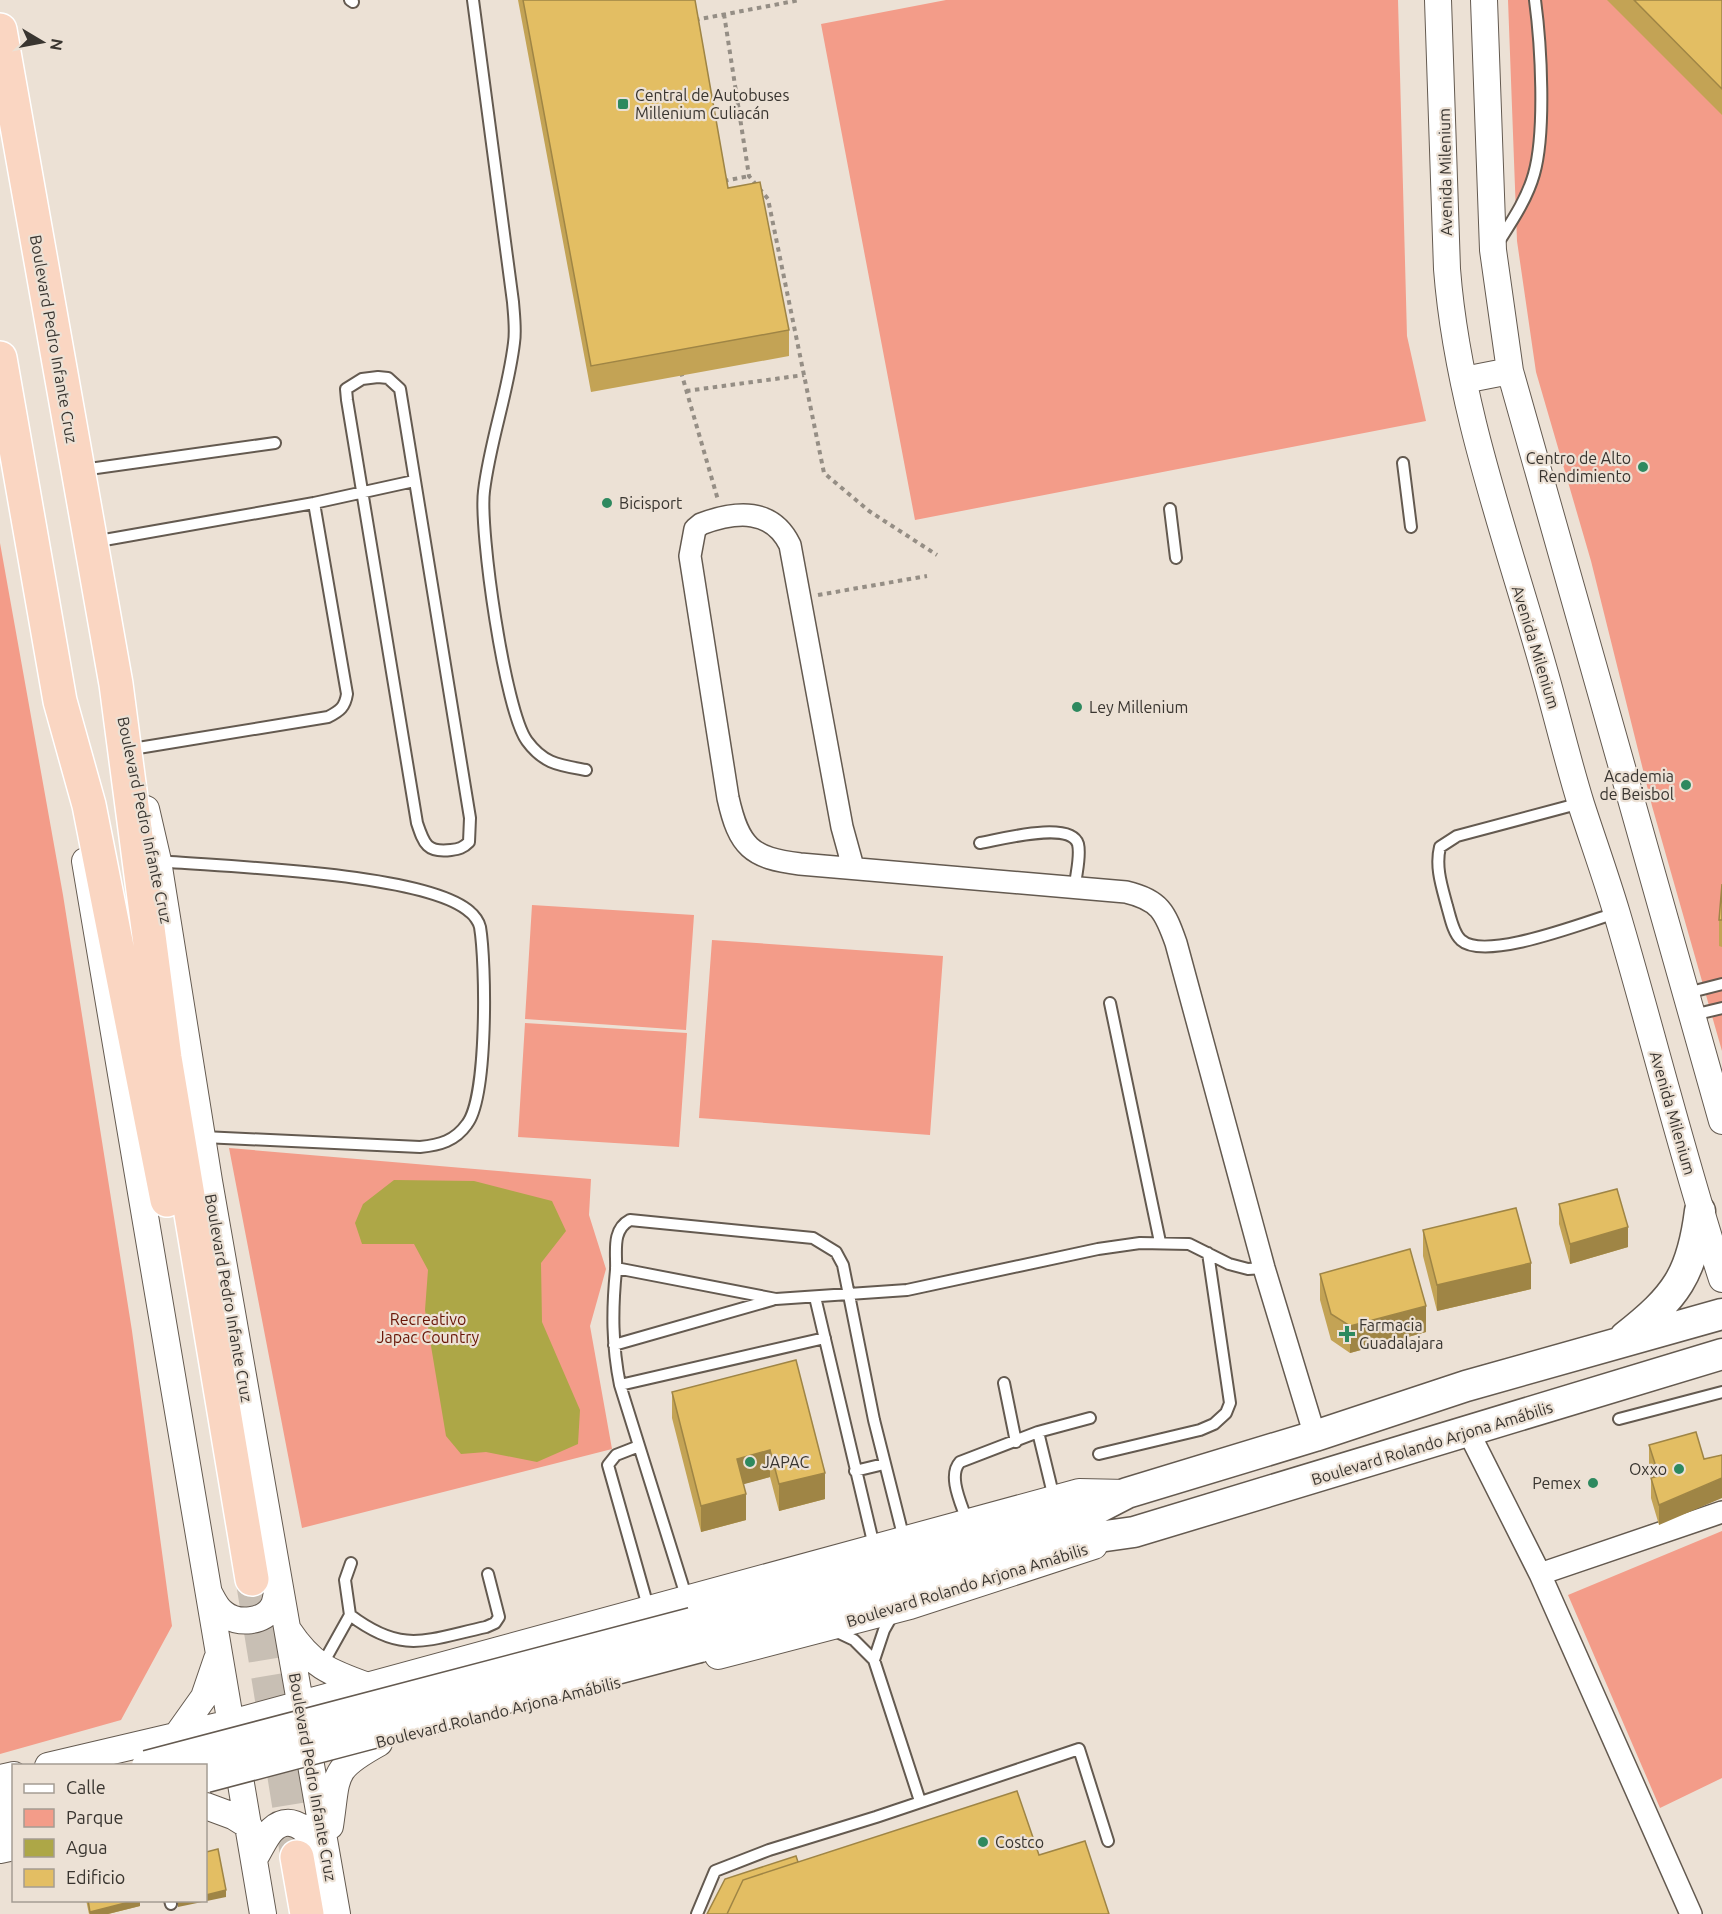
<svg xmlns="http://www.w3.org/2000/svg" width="1722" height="1914" font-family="Ubuntu,sans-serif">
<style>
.green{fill:#f39c89}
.water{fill:#ada747}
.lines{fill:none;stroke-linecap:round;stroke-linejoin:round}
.trunk-tunnel{stroke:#c8bfb4;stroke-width:33;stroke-dasharray:33 16;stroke-linecap:butt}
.service-casing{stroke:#645a50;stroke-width:14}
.minor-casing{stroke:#645a50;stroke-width:24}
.tertiary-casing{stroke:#645a50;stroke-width:28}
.secondary-casing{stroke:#645a50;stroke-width:33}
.trunk-casing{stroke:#fff;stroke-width:36}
.path{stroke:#958e85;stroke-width:4;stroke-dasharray:4.5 4.5;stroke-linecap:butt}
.service{stroke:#fff;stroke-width:10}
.minor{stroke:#fff;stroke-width:21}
.tertiary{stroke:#fff;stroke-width:26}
.secondary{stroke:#fff;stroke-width:30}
.trunk{stroke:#fad6c2;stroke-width:33}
.secondary-bridge-casing{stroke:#645a50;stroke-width:33;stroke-linecap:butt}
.secondary-bridge{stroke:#fff;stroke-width:30}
.wall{fill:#c3a355}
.shaded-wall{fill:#9f8545}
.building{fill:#e3be63;stroke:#9f8545;stroke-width:1.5}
.poi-dot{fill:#2e895f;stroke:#ece1d5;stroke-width:2}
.labels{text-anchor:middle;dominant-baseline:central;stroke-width:4.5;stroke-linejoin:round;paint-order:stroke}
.poi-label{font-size:16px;fill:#393530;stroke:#ece1d5;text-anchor:start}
.street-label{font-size:16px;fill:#393530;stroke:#ece1d5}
.park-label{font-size:16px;fill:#681506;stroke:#ece1d5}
</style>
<rect width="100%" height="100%" fill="#ece1d5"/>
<path class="green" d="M946,0H1398L1407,336L1426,421L915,520L821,24Z
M1508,0H1722V1051L1652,806L1591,561L1536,372L1517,241Z
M0,543L63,895L132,1331L172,1626L121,1720L0,1754Z
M532,905L694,915L686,1030L525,1019Z
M712,940L943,956L930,1135L699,1118Z
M525,1023L687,1033L679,1147L518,1137Z
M229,1148L591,1179L589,1215L606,1269L590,1326L612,1449L302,1528Z
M1722,1531V1778L1660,1808L1568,1595Z"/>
<path class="water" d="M394,1180L474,1181L552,1201L566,1231L541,1263L542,1322L580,1410L578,1444L537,1462L486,1452L461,1454L446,1436L425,1310L428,1270L414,1244H362L355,1223L363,1204Z"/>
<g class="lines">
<path class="trunk-tunnel" d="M252,1579L297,1857"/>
<defs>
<path id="service" d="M350,0L353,2
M473,0L513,302C514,315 516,330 514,343C508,393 490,441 484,491C479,529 505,712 527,741C544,764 559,765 586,770
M1498,243C1512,221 1527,199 1534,174C1546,132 1541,44 1535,0
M378,377L388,378L400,389L470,818L469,842C463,848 459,849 451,850C427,853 424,844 417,823L347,400L346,389L362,379Z
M1403,463L1411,527
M82,470L275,443
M1170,509L1176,558
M93,542L314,503L414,481
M132,749L328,717C340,711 345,707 347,694L314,503
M1581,803L1457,836L1440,847C1435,867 1442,887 1447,906C1450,916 1453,933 1461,940C1485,962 1585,922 1616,913
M980,843C999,840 1070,820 1078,844C1081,856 1076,873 1075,886
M158,861C223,867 426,872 470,912C474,915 479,922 480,927C486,963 488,1097 467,1124C455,1141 440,1145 420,1147L203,1137
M1687,993L1722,984
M1110,1003L1160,1242
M1693,1015L1722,1008
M616,1268L776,1299L907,1290L1098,1249L1140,1243L1189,1244L1229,1264L1248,1269L1264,1268
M815,1297L874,1546
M614,1345L772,1300
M1004,1383L1016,1442
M620,1385L825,1338
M1619,1419L1722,1392
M1038,1432L1054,1498
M639,1446L616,1455L608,1465L649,1610
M1099,1454L1200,1430L1214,1424L1226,1413L1230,1403L1208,1253
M855,1471L884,1464
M967,1521C962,1505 947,1476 960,1462L1038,1432L1090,1418
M687,1599L620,1385C612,1345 612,1310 616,1270C617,1253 611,1230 630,1220L813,1238L836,1252L843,1265L874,1420L904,1539
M350,1615C403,1655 426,1640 486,1627L495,1623L499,1617L488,1574
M835,1631L854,1640L874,1660L920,1801
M874,1660L884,1630L893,1614
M321,1667L350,1615L345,1580L351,1563
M170,1900L171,1904
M697,1914L715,1871L769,1850L876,1817L1079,1749L1108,1841"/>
<path id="minor" d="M853,867L842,827L790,545C772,508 736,511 701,524L695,529L690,556L728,798C739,847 751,858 800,864L1126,892C1160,900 1165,912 1176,943L1264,1268L1315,1436
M1469,1433L1540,1574L1691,1914
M1540,1574L1722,1512"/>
<path id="tertiary" d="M1438,0L1447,269C1458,410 1509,543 1546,677C1558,720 1568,762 1581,804C1593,841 1606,877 1617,914C1653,1036 1683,1159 1722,1279
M1484,0L1493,250L1510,371L1722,1121
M1464,380L1510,371
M146,809L158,861L209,1181L337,1914
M85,861L263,1914
M209,1593C213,1600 216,1608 223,1613C237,1625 265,1623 274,1605C276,1600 277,1592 278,1586
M288,1630C312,1666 329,1672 368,1686
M718,1656L910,1606L1094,1546
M177,1735L204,1697L217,1659
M48,1766L231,1723L1079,1492L1127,1493
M0,1778L14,1775
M206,1806L233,1816L249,1826
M330,1826C338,1774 330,1770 379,1743
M0,1850L14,1847
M254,1859C260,1850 265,1837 272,1830C294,1809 315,1839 325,1855"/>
<path id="secondary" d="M1625,1337C1676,1297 1692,1275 1700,1211
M692,1623L1098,1508L1127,1493L1315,1436L1466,1386L1722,1314
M700,1647L1049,1544L1134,1532L1722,1354
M0,1804L14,1801
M0,1831L14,1827"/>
<path id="trunk" d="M0,30L116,684L165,1058L252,1579
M0,358L60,701L89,805L167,1200
M297,1857L307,1914"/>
</defs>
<use href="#service" class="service-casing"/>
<use href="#minor" class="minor-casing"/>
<use href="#tertiary" class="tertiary-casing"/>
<use href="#secondary" class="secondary-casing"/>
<use href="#trunk" class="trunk-casing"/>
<path class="path" d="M724,14L749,176L768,199L824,473L869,511L937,555
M695,20L800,0
M724,181L749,176
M681,372L718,500
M686,391L804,375
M818,595L927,576"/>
<use href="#service" class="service"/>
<use href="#minor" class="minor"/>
<use href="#tertiary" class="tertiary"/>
<use href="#secondary" class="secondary"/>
<use href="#trunk" class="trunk"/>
<defs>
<path id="secondary-bridge" d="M147,1766L692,1623
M206,1777L700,1647"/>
</defs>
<use href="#secondary-bridge" class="secondary-bridge-casing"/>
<use href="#secondary-bridge" class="secondary-bridge"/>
</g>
<path class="wall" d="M518,0H695L728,188L789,330V356L591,392Z
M1607,0H1722V115Z
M1722,884V947L1719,946V920Z
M1559,1204L1628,1247L1570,1264L1559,1224Z
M1423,1230L1531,1289L1437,1311L1423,1256Z
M1320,1274L1426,1332L1350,1353L1331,1340L1320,1300Z
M796,1360L825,1499L779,1511L770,1477L743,1484L746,1520L701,1532L672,1418V1392Z
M1696,1432L1659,1525L1651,1498V1478L1653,1477L1649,1464V1445Z
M86,1900H140V1906L108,1914H89Z"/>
<path class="shaded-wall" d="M1628,1227V1247L1570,1264V1244Z
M1531,1263V1289L1437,1311V1285Z
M1426,1306V1332L1350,1353V1326Z
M770,1450V1477L737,1486V1459Z
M825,1473V1499L779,1511V1484Z
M1722,1478V1498L1659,1525V1505Z
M746,1494V1520L701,1532V1506Z
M226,1890V1897L178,1907V1901L206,1900V1895Z
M137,1900H140V1906L108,1914H90V1912Z"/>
<path class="building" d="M523,0H695L728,188L760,182L789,330L591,366Z
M1634,0H1722V89Z
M1722,884V920H1719Z
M1617,1189L1628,1227L1570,1244L1559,1204Z
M1516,1208L1531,1263L1437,1285L1423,1230Z
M1410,1249L1426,1306L1350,1326L1331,1314L1320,1274Z
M796,1360L825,1473L779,1484L770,1450L737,1459L746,1494L701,1506L672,1392Z
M1696,1432L1704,1459L1722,1455V1478L1659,1505L1651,1478L1659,1476L1649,1445Z
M1017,1791L1039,1855L1085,1841L1109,1914H727L743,1880Z
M218,1849L226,1890L206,1895V1852Z
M796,1856L798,1862L743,1880L727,1914H707L725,1879Z
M88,1900H137L90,1912Z"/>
<g class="poi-dot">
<rect x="617" y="98" width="12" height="12" rx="3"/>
<circle cx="1643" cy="467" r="6"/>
<circle cx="607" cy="503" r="6"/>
<circle cx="1077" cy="707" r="6"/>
<circle cx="1686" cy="785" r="6"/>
<path d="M1344 1325h6v6h6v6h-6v6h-6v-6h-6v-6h6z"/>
<circle cx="750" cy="1462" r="6"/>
<circle cx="1679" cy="1469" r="6"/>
<circle cx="1593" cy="1483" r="6"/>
<circle cx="983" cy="1842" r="6"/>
</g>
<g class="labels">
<g class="poi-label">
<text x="635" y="95">Central de Autobuses<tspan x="635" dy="18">Millenium Culiacán</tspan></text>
<text x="1631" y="458" text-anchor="end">Centro de Alto<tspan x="1631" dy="18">Rendimiento</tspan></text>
<text x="619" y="503">Bicisport</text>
<text x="1089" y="707">Ley Millenium</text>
<text x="1674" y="776" text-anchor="end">Academia<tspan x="1674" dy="18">de Beisbol</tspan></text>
<text x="1359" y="1325">Farmacia<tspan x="1359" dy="18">Guadalajara</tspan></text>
<text x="762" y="1462">JAPAC</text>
<text x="1667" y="1469" text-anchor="end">Oxxo</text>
<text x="1581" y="1483" text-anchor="end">Pemex</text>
<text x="995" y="1842">Costco</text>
</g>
<g class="street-label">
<text transform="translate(1445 172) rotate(-91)">Avenida Milenium</text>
<text transform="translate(54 339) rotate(80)">Boulevard Pedro Infante Cruz</text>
<text transform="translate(1536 647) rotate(73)">Avenida Milenium</text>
<text transform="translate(145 820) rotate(78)">Boulevard Pedro Infante Cruz</text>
<text transform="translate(1673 1113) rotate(74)">Avenida Milenium</text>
<text transform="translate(229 1298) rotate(80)">Boulevard Pedro Infante Cruz</text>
<text transform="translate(1432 1443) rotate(-17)">Boulevard Rolando Arjona Amábilis</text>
<text transform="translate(967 1585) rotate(-17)">Boulevard Rolando Arjona Amábilis</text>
<text transform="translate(498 1712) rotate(-14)">Boulevard Rolando Arjona Amábilis</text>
<text transform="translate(313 1777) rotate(80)">Boulevard Pedro Infante Cruz</text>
</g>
<g class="park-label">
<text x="428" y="1319">Recreativo<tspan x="428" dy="18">Japac Country</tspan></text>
</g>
</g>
<rect x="12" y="1764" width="195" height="138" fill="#ece1d5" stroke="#a49c93" stroke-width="1.5"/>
<rect x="24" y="1784" width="30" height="9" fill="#ffffff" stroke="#a49c93" stroke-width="1.5"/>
<text x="66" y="1794" font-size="18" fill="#393530">Calle</text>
<rect x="24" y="1809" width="30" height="18" fill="#f39c89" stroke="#a49c93" stroke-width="1.5"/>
<text x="66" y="1824" font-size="18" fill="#393530">Parque</text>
<rect x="24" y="1839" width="30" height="18" fill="#ada747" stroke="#a49c93" stroke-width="1.5"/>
<text x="66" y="1854" font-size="18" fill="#393530">Agua</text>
<rect x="24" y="1869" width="30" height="18" fill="#e3be63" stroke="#a49c93" stroke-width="1.5"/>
<text x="66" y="1884" font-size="18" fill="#393530">Edificio</text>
<g transform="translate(42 42) rotate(100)" stroke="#ece1d5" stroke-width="4.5" paint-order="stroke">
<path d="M0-4.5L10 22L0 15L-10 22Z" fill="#393530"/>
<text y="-9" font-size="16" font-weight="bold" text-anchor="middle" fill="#393530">N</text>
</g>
</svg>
